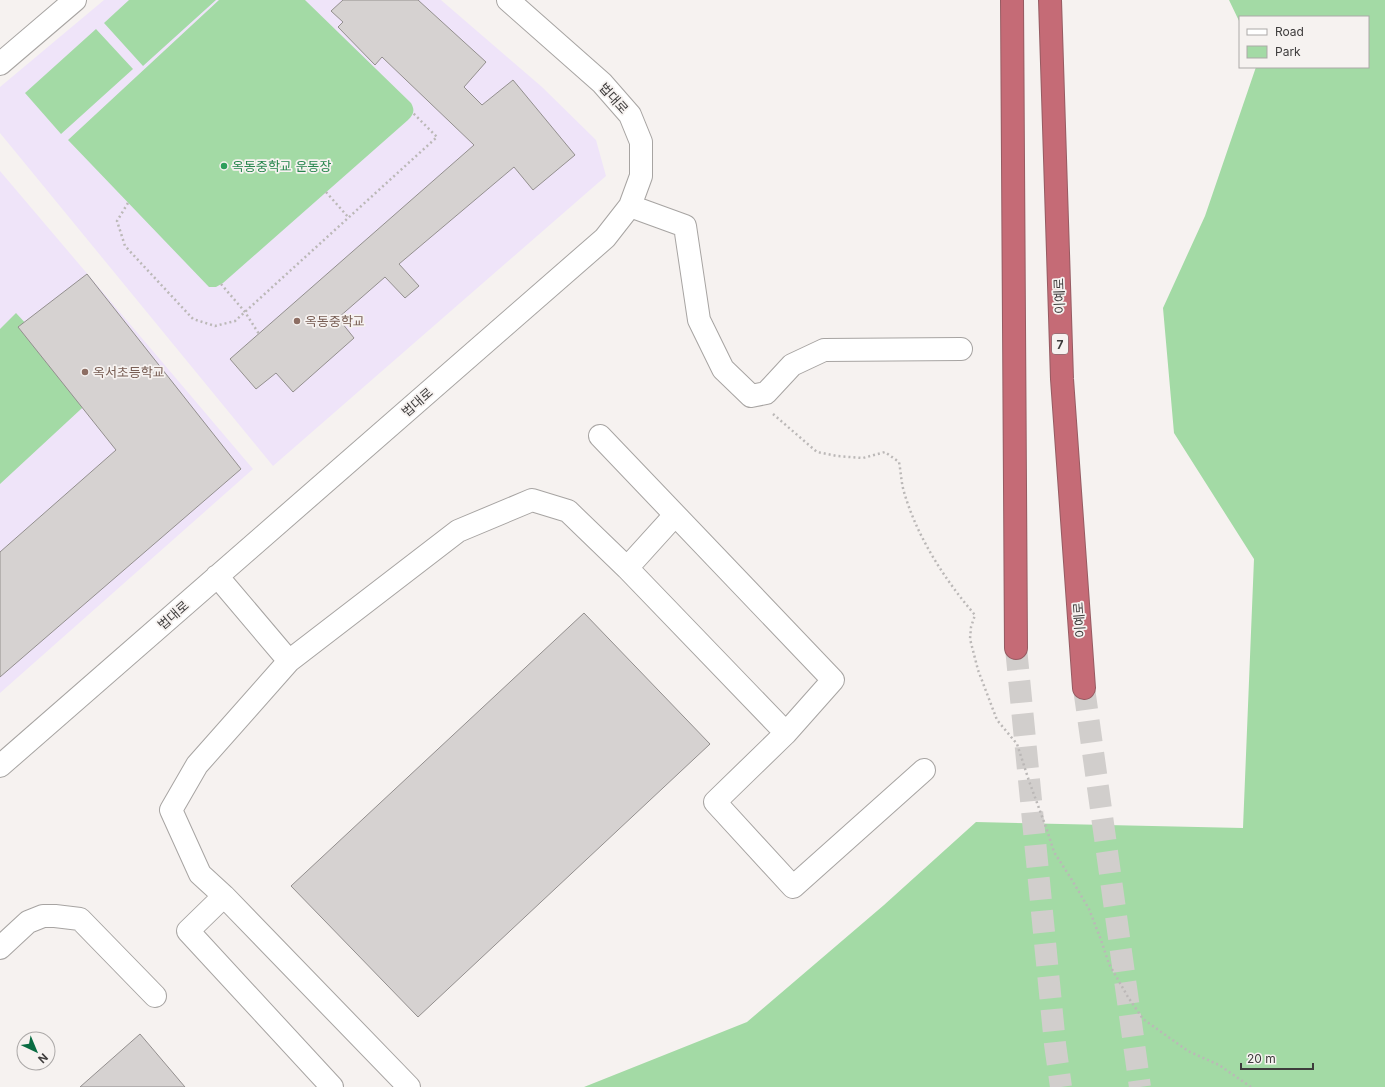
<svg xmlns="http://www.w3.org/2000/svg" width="1385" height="1087" font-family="Inter,'Noto Sans KR',sans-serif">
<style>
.education{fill:#efe4f9}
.green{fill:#a3daa5}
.building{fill:#d6d2d1;stroke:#938f8e}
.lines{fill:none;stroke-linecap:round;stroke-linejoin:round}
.highway-tunnel{stroke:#d1cecc;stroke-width:22;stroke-dasharray:22 11;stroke-linecap:butt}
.minor-casing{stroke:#a7a4a2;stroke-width:24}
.highway-casing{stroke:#965b62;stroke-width:24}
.path{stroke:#bbb8b7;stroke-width:2.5;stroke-dasharray:2 3;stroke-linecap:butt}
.minor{stroke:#fff;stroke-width:22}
.highway{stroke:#c56b76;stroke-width:22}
.leisure-dot{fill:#2e9e5b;stroke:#f6f2f0;stroke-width:1.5}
.education-dot{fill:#8d6e63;stroke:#f6f2f0;stroke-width:1.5}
.labels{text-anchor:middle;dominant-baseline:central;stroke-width:3.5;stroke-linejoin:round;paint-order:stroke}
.shield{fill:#f6f2f0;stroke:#757372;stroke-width:1}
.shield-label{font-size:12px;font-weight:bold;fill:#3e3c3c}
.street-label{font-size:13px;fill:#3e3c3c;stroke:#f6f2f0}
.leisure-label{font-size:13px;fill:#27864d;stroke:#f6f2f0;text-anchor:start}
.education-label{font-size:13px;fill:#785e54;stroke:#f6f2f0;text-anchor:start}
</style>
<rect width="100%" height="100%" fill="#f6f2f0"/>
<path class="education" d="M104,0H441L542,87L596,140L606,176L273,466L0,133V87Z
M0,171L253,469L0,693Z"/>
<path class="green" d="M129,0H216L143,66L104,23Z
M219,0H305L411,103C415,110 414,114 408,120L223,283L216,287H209L68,140Z
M1229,0H1385V1087H584L747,1022L884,905L976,822L1243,828L1254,559L1174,433L1163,308L1205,216L1256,67H1368V17H1240V23Z
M96,29L133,69L61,134L25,93Z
M16,313L94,397L0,484V329Z"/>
<path class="building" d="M343,0H418L486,62L464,87L482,105L513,80L575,155L533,190L514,167L399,264L419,286L405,298L385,277L338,318L354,338L293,392L276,373L256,389L230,359L474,145L382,57L375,65L338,27L343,22L331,11Z
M87,274L241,469L0,677V552L116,450L18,327Z
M584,613L710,744L418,1017L291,886Z
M140,1034L185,1087H80Z"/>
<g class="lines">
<path class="highway-tunnel" d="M1016,648L1055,1044L1061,1087
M1084,688L1140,1087"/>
<defs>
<path id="minor" d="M0,64L75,0
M630,206L685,226L699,320L723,369L751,396L766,393L792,365L824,350L961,349
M600,436L833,680L786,733
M627,568L675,515
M217,576L289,661L197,765L171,810L200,874L224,896L409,1087
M289,661L458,531L532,500L568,511L627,568L786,733L715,802L793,887L924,770
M0,766L605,238L630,206L641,176V142L630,115L602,83L508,0
M224,896L188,931L332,1087
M0,948L28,922L43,916H55L80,919L155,996"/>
<path id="highway" d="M1012,0L1016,648
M1050,0L1062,379L1084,688"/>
</defs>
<use href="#minor" class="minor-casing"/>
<use href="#highway" class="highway-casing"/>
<path class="path" d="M326,192L349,218
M128,203L117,221L125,246L193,319L215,326L235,321L437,137L413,113
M221,284L245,312L259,334
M773,414L817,452L837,456L863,458L885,452L899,462C901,472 901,482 904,492C917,537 945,580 975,615L971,627L970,639L978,670L997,720L1017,744L1029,781L1047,830L1054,852L1072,880L1089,909L1101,940L1109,964L1128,997L1143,1019L1188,1051L1219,1065L1251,1087"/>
<use href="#minor" class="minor"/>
<use href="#highway" class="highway"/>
</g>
<circle class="leisure-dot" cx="224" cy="166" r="4"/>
<g class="education-dot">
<circle cx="297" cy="321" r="4"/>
<circle cx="85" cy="372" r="4"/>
</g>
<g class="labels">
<rect class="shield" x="1052" y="334" width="16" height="20" rx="3"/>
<g class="shield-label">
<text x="1060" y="344">7</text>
</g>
<g class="street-label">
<text transform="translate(614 98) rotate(48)">법대로</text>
<text transform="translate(1059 296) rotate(-92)">이예로</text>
<text transform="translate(417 402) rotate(-41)">법대로</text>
<text transform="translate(173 615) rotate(-41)">법대로</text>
<text transform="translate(1079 620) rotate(-94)">이예로</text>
</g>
<g class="leisure-label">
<text x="232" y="166">옥동중학교 운동장</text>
</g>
<g class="education-label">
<text x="305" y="321">옥동중학교</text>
<text x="93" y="372">옥서초등학교</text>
</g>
</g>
<rect x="1239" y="16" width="130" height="52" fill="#f6f2f0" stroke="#aca9a8"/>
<rect x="1247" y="29" width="20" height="6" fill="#ffffff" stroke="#aca9a8"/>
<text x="1275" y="36" font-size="12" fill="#3e3c3c">Road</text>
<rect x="1247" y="46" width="20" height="12" fill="#a3daa5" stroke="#aca9a8"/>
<text x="1275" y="56" font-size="12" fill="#3e3c3c">Park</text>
<g transform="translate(36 1051) rotate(136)"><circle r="19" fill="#f6f2f0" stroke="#aca9a8"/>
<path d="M0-3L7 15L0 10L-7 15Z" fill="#096c42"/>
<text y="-6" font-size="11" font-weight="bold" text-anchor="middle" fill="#3e3c3c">N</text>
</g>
<path d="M1241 1063v6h72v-6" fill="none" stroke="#3e3c3c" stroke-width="2"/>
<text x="1247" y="1063" font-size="12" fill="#3e3c3c" stroke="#f6f2f0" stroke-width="3" paint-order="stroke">20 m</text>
</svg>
